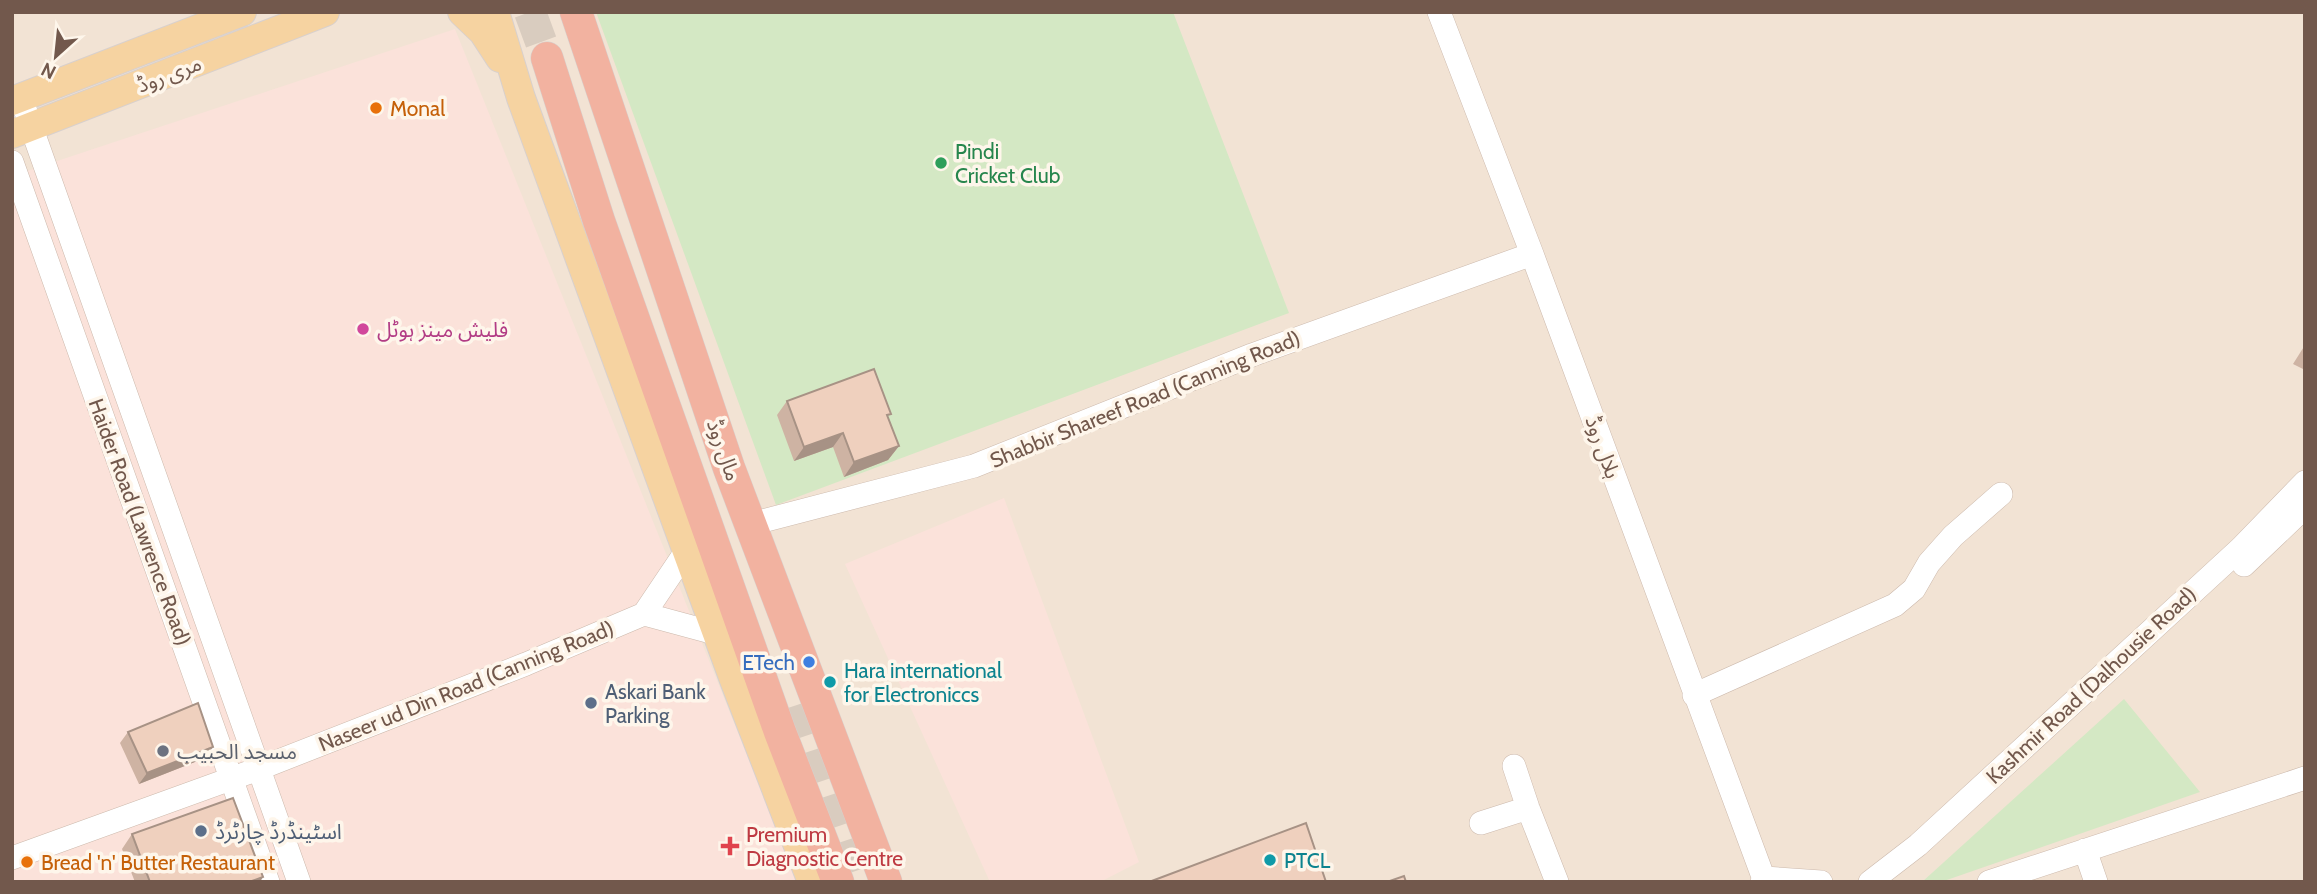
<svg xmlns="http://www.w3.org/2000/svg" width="2317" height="894" font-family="Cabin,'Noto Sans Arabic',sans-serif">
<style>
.residential{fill:#f2e3d4}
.commercial{fill:#fbe2da}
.green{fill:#d4e8c4}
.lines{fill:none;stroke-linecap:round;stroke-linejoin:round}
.highway-tunnel{stroke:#d9ccbf;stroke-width:32;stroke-dasharray:32 16;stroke-linecap:butt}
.minor-casing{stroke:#ccb9ac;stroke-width:24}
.major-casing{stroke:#d8d0cd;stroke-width:30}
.highway-casing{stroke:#d8d0cd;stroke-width:33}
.minor{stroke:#fff;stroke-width:23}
.major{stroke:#f6d3a1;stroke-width:28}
.highway{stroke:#f2b2a0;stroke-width:32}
.wall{fill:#ceb3a3}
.shaded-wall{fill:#a79285}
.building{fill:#efd0be;stroke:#a79285;stroke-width:2}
.food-dot{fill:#e8710a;stroke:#fef6eb;stroke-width:2.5}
.leisure-dot{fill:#2e9e5b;stroke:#fef6eb;stroke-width:2.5}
.hotel-dot{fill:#d1479c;stroke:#fef6eb;stroke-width:2.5}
.shop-dot{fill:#3f7fe0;stroke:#fef6eb;stroke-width:2.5}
.culture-dot{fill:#0f9aa8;stroke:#fef6eb;stroke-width:2.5}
.service-dot{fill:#5c6f8a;stroke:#fef6eb;stroke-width:2.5}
.worship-dot{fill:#6b7280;stroke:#fef6eb;stroke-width:2.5}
.health-dot{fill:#e0444e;stroke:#fef6eb;stroke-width:2.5}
.labels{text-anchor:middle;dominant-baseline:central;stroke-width:7;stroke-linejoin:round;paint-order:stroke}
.street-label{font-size:21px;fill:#72584c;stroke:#fef6eb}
.food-label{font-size:21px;fill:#c56008;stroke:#fef6eb;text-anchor:start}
.leisure-label{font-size:21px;fill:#27864d;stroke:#fef6eb;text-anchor:start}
.hotel-label{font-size:21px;fill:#b23c85;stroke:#fef6eb;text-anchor:start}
.shop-label{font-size:21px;fill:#366cbe;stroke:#fef6eb;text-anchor:end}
.culture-label{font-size:21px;fill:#0d838f;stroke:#fef6eb;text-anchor:start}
.service-label{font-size:21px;fill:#4e5e75;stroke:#fef6eb;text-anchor:start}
.worship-label{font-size:21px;fill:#5b616d;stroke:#fef6eb;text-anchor:start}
.health-label{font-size:21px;fill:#be3a42;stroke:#fef6eb;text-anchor:start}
</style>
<rect width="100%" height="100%" fill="#fbf2e5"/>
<path class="residential" d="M12,12H2305V882H12Z"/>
<path class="commercial" d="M455,29L798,882H12V176Z
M1004,498L1139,862L1100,882H990L845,564Z"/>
<path class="green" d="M596,12H1173L1289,313L776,505Z
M2124,699L2200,792L1941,882H1922Z"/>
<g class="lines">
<path class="highway-tunnel" d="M530,12L547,58
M803,703L863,882"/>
<defs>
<path id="minor" d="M1439,12L1532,254L1765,882
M21,98L299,882
M12,162L268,882
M751,524L974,466L1252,355L1532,254
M2244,565L2305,507
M644,614L718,634
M1694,695L1895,605L1914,589L1929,563L1953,536L2001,494
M1514,766L1528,808L1557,882
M1481,823L1528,808
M2085,850L2096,882
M12,858L258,769L526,664L644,614L687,550
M1762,882L1764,878L1821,882
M1870,882L1918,845L2241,548L2305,482
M1989,882L2305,778"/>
<path id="major" d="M462,12L483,32L500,58
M495,12L521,98L734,680L812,882
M12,101L242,12
M12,134L325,12"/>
<path id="highway" d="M576,12L729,468L886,882
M547,58L599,221L780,732L838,882"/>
</defs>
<use href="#minor" class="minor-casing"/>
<use href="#major" class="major-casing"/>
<use href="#highway" class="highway-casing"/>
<use href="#minor" class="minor"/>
<use href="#major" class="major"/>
<use href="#highway" class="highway"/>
</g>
<path class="wall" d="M2305,345V370L2293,364Z
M787,401L888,418L899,446L888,460L844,477L833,447L794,461L777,415Z
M128,732L205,758L139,784L120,743Z
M132,834L260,882H135L122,849Z"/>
<path class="shaded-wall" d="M843,433L833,447L794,461L804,447Z
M899,446L888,460L844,477L854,462Z
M213,747L205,758L139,784L147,773Z
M263,877L260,882H249Z"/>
<path class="building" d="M874,369L891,414L887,415L899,446L854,462L843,433L804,447L787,401Z
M198,703L213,747L147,773L128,732Z
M233,798L263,877L249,882H150L132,834Z
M1306,823L1326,882H1149Z
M1404,876L1406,882H1387Z"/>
<g class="food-dot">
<circle cx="376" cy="108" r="7"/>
<circle cx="27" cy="862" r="7"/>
</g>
<circle class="leisure-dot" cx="941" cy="163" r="7"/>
<circle class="hotel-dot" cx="363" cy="329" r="7"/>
<circle class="shop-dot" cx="809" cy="662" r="7"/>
<g class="culture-dot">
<circle cx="830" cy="682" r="7"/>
<circle cx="1270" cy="860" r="7"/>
</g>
<g class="service-dot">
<circle cx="591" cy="703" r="7"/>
<circle cx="201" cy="831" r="7"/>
</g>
<circle class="worship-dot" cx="163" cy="751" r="7"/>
<path class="health-dot" d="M726.5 835.5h7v7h7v7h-7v7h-7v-7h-7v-7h7z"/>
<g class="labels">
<g class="street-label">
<text transform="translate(169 74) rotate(-21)">مری روڈ</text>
<text transform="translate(1145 399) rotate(-22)">Shabbir Shareef Road (Canning Road)</text>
<text transform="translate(1603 447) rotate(70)">ہلال روڈ</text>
<text transform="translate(724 450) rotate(71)">مال روڈ</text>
<text transform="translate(140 522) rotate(70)">Haider Road (Lawrence Road)</text>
<text transform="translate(2091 685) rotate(-43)">Kashmir Road (Dalhousie Road)</text>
<text transform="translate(466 686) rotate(-22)">Naseer ud Din Road (Canning Road)</text>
</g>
<g class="food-label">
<text x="390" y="108">Monal</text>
<text x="41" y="862">Bread 'n' Butter Restaurant</text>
</g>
<g class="leisure-label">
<text x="955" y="151">Pindi<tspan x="955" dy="24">Cricket Club</tspan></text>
</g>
<g class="hotel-label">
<text x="377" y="329">فلیش مینز ہوٹل</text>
</g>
<g class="shop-label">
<text x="795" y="662">ETech</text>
</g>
<g class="culture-label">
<text x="844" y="670">Hara international<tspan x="844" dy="24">for Electroniccs</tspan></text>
<text x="1284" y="860">PTCL</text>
</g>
<g class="service-label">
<text x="605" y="691">Askari Bank<tspan x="605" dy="24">Parking</tspan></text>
<text x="215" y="831">اسٹینڈرڈ چارٹرڈ</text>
</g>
<g class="worship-label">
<text x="177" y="751">مسجد الحبیب</text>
</g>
<g class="health-label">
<text x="746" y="834">Premium<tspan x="746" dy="24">Diagnostic Centre</tspan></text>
</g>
</g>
<rect width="2317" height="894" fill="none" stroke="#72584c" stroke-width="28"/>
<g transform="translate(56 56) rotate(207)" stroke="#fef6eb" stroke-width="5" paint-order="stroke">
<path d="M0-5L12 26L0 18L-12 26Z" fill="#72584c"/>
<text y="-10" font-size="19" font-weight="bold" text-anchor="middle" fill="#72584c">N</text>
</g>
</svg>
